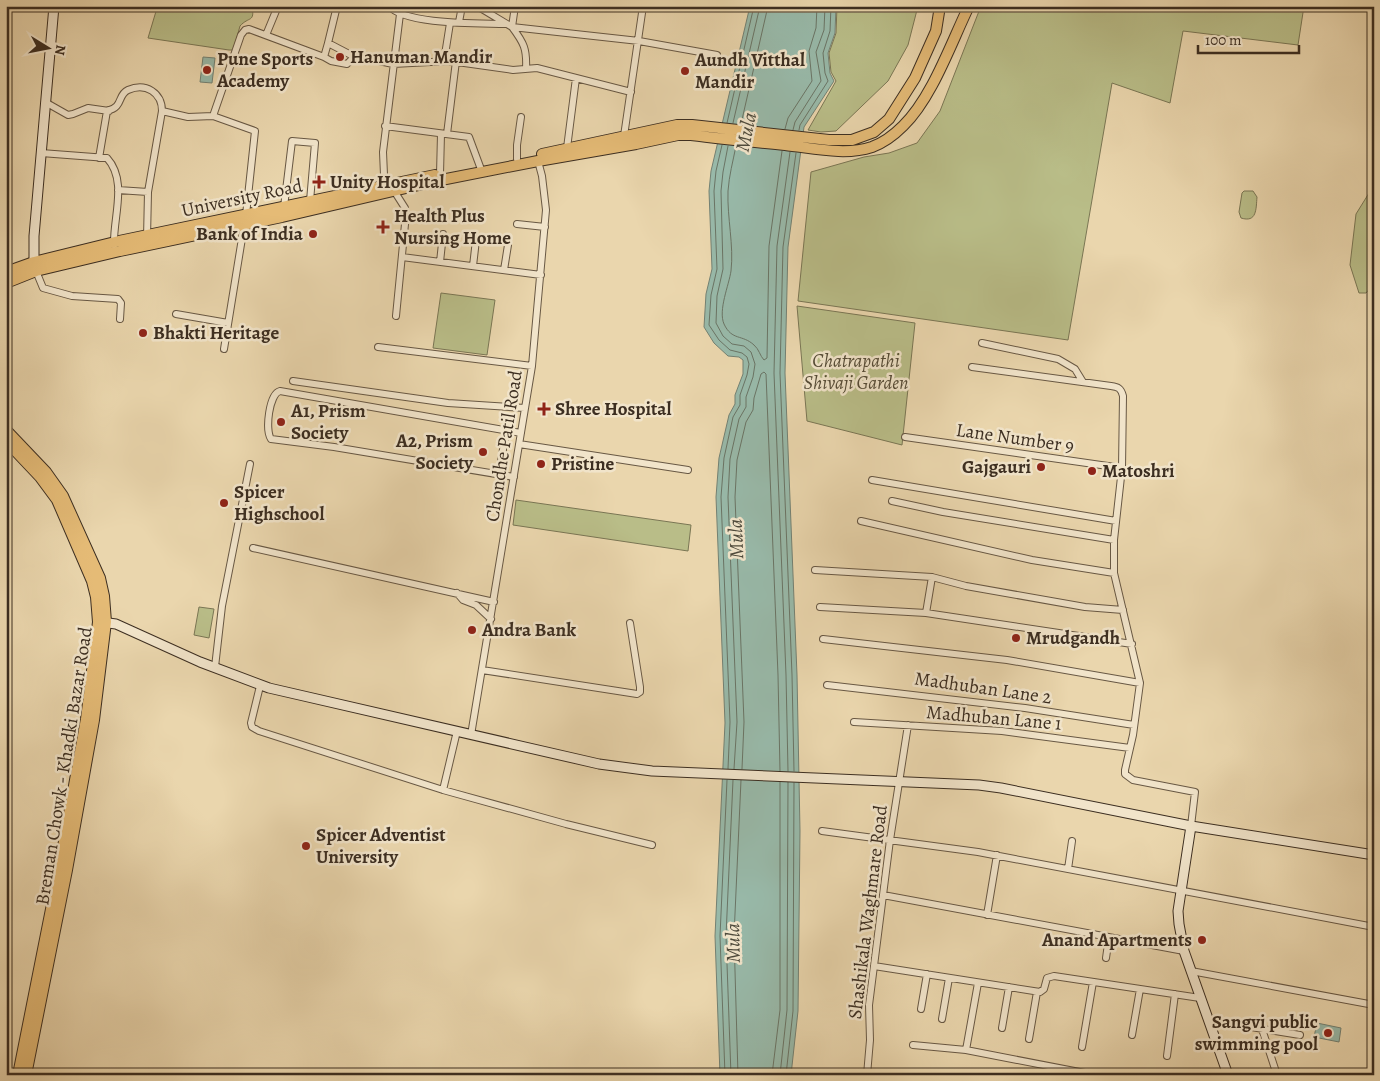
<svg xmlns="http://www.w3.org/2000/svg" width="1380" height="1081" font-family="Alegreya,serif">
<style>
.green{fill:#b9bd88;stroke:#7a7654}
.water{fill:#98b9a9;stroke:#738173}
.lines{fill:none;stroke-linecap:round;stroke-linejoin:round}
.shore{stroke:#6a7465;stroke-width:1}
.street-casing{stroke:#685844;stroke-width:8}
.secondary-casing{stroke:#3c2e21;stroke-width:11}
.primary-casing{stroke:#3c2e21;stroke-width:12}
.street{stroke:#f1e4ca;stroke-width:6}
.secondary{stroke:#f1e4ca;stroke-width:9}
.primary{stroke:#e5bb76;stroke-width:10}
.poi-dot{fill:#8f2418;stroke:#f1e4ca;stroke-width:2}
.labels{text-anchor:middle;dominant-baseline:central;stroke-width:5;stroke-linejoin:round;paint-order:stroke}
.poi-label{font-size:19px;font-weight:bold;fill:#3c2e21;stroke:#f1e4ca;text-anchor:start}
.street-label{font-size:19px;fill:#3c2e21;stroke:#f1e4ca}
.park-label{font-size:19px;font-style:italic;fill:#554b36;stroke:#f1e4ca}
.water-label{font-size:20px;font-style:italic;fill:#4e4a3c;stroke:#f1e4ca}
</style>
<rect width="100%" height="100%" fill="#ead6ad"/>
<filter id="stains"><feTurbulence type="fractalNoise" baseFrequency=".004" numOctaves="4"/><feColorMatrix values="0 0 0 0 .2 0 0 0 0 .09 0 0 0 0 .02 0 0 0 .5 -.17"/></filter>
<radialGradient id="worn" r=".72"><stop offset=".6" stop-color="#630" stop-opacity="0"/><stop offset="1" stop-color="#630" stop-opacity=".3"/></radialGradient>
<path class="green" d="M155,6H252C255,23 249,16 240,26L234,48L233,50H229L148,38L157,8Z
M837,6H918L908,45L888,81L836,131L821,132L808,130L836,81L831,72L829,53L836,33Z
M981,6H1304L1298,45L1183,31L1170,103L1112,83L1068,340L798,301L811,172L864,157L889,153L917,143L940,111Z
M1374,185V284L1366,293H1359L1350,265L1356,214Z
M1244,191H1253L1257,197C1256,209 1257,223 1241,218L1239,212L1242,193Z
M441,293L495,300L487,355L433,348Z
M797,306L915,323L902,445L807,421Z
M516,500L691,525L688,551L513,525Z
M199,607L214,609L209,638L194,635Z"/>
<path class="water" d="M750,6H836L835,33L828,53L830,73L834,81L804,127L788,247L785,373L797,675L800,831L798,1011L791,1075H720L715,936L725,723L716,497L719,458L729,415L735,404V395L743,374V360L739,357L728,356L714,343L704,327L706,294L712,269L709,191L711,171Z
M203,57L215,58L212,83L200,82Z
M1317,1023L1341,1028L1339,1042L1314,1037Z"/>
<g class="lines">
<path class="shore" d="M727,123L754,6
M733,123L760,6
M741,124L768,6
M785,129L788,118L812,81L809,51L816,28L817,6
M793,130L795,122L821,81L816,52L824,30L825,6
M799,130L800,125L828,81L825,73L823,53L830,31L831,6
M722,145L716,171L714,191L717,269L711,295L709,325L719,340L730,350L742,353L747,357L749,364L747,375L740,395V405L733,417L724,458L721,497L730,722L728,769
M728,146L723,172L721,191L723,269L717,296L716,323L723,336L732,344L744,346L751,352L755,364L753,377L746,397V407L739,419L730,459L728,497L737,722L734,769
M736,146C733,161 729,176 728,191C727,218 734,245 731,271C729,285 718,310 724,324C732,341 742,334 754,345C759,349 760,356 764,360L767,358L769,246L782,151
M742,769L744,722L735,497L737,460L746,422L753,410L754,398L761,374L764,372L766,374L778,675L780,771
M788,771L786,675L774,373L777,246L790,152
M794,771L792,675L780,373L783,247L796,153
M725,1075L720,936L727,780
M731,1075L726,936L733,780
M738,1075L734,936L741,780
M772,1075L780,1010V782
M780,1075L787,1010L788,782
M786,1075L793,1011L794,783"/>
<defs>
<path id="street" d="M337,6L328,43L351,55L393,64L450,61L513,70L537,68L631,92
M389,6C405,25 480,23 505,24
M477,6L512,27L639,41L717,55
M515,6L512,27C524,43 527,49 526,69
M459,22L462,6
M266,35L278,6
M324,57L331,61L347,64L355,56
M444,61L450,23
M45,102L68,115L73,114L88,108L109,111
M162,111L188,117L213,116
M385,126L469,137L482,172
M447,134L456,61
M624,136L643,6
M567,148L576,78
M41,153L107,158C128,181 113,217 114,245
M99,158L107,111C124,107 117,95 128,90C146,82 162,93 162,111L148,192
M517,159V145L521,117
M440,174L441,134
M118,190L148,192L147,238
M284,207L292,141L315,143L310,201
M246,215L255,131L213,116L241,35L245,30L249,29L324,57L328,43
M517,224L545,227
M402,257L541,275
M440,262L443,234
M473,266L476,240
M504,270L508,245
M36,271L43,288L72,296L118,299L121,303L120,319
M176,314L228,323
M396,316L406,214L405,208L384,175L383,152L400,14
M982,343L1058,359L1075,369L1083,382
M378,347L532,366
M224,349L244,226
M972,367L1111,386C1118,387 1121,388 1123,396L1122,468L1114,540V573L1140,683L1133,735L1125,770V774L1133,780L1195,792L1191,826
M293,381L448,403L525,408
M905,437L1122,468
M519,444L688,470
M499,474L506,431
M514,477L334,447L271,439C265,430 269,394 280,391L521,433
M872,480L1116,521
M892,501L943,512L1114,540
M861,521L1032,560L1114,573
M253,548L494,602
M815,570L932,577L966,586L1085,607L1123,610
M457,593L463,600L476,605L491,619
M820,607L926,613L1132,644
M926,613L932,577
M823,639L1007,660L1140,683
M215,667L222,606L250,464
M482,670L637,694L640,692V687L630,623
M827,685L1025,708L1134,725
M260,686L251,723L252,727L259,731L443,790L566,824L652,845
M854,722L1002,731L1130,748
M471,735L532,366L546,210L542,176L538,161
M443,790L457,731
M822,831L978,852L1374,927
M1068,869L1072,841
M883,895L1184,951
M987,915L997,855
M1106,958L1109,937
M874,966L1040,992L1044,989L1047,978L1054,976L1200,998
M1191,971L1374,1005
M921,1009L927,974
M942,1019L949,978
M1208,1020L1300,1035
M1002,1028L1009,987
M1262,1029L1277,1075
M1132,1035L1140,989
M1029,1039L1037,992
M913,1045L966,1050L1095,1075
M1082,1047L1093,982
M966,1050L978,983
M1167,1056L1175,994
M867,1075L870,1040L869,1005L890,840L908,725
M1371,1075L1374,1060"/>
<path id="secondary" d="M34,262V236L54,6
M101,622L116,624L200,662L269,688L599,764L652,771L979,785L1001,788L1191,826L1374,855
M1191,826L1178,911L1179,924L1184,951L1228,1075"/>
<path id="primary" d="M542,154L677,125H692L829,140H852L874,132L889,119L915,78L936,31L940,6
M6,272L34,262L119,241L435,175
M6,283L36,271L120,251L282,217L436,181L538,161L636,144L678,135H691C723,139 754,142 785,145C813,148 845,156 872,147C883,143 895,134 903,126C932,98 951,43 969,6
M6,430L46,472L63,496L100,578L104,596L106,622L94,720L67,870L26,1075
M6,441L40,477L57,500L92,581L96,597L98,622L86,719L59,869L18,1075"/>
</defs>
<use href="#street" class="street-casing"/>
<use href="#secondary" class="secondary-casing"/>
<use href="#primary" class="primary-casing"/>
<use href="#street" class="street"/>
<use href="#secondary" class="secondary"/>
<use href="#primary" class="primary"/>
</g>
<g class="poi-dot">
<circle cx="340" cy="57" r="5"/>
<circle cx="207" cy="70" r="5"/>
<circle cx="685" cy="71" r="5"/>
<path d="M316.5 174.5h5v5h5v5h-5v5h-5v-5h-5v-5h5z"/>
<path d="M380.5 219.5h5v5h5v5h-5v5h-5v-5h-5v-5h5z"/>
<circle cx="313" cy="234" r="5"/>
<circle cx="143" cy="333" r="5"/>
<path d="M541.5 401.5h5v5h5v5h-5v5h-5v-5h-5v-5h5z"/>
<circle cx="281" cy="422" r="5"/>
<circle cx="483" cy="452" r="5"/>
<circle cx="541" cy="464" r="5"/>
<circle cx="1041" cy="467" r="5"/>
<circle cx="1092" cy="471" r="5"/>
<circle cx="224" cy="503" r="5"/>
<circle cx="472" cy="630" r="5"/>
<circle cx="1016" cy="638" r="5"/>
<circle cx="306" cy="846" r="5"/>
<circle cx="1202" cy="940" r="5"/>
<circle cx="1328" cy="1033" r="5"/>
</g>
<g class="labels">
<g class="poi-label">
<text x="350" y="57">Hanuman Mandir</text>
<text x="217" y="59">Pune Sports<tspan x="217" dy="22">Academy</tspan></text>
<text x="695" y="60">Aundh Vitthal<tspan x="695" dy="22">Mandir</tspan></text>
<text x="330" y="182">Unity Hospital</text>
<text x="394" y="216">Health Plus<tspan x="394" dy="22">Nursing Home</tspan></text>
<text x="303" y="234" text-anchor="end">Bank of India</text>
<text x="153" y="333">Bhakti Heritage</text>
<text x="555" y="409">Shree Hospital</text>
<text x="291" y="411">A1, Prism<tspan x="291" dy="22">Society</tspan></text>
<text x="473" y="441" text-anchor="end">A2, Prism<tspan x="473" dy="22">Society</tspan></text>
<text x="551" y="464">Pristine</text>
<text x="1031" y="467" text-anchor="end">Gajgauri</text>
<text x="1102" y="471">Matoshri</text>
<text x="234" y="492">Spicer<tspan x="234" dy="22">Highschool</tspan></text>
<text x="482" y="630">Andra Bank</text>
<text x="1026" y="638">Mrudgandh</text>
<text x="316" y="835">Spicer Adventist<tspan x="316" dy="22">University</tspan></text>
<text x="1192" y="940" text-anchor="end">Anand Apartments</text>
<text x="1318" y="1022" text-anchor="end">Sangvi public<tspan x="1318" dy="22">swimming pool</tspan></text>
</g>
<g class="street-label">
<text transform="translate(242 198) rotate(-12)">University Road</text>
<text transform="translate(1015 438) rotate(8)">Lane Number 9</text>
<text transform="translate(504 446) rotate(-81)">Chondhe Patil Road</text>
<text transform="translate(983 688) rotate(8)">Madhuban Lane 2</text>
<text transform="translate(994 718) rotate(5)">Madhuban Lane 1</text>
<text transform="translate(64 766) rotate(-81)">Breman Chowk - Khadki Bazar Road</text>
<text transform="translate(868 912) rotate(-83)">Shashikala Waghmare Road</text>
</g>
<g class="park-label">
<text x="856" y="361">Chatrapathi<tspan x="856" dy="22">Shivaji Garden</tspan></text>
</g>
<g class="water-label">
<text transform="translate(746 132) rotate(-78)">Mula</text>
<text transform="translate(736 539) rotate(-92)">Mula</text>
<text transform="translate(733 943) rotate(-91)">Mula</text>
</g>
</g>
<rect width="1380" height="1081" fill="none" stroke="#ead6ad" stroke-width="25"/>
<rect x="8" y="8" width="1365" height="1066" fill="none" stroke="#3c2e21" stroke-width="2.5"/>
<rect x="12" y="12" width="1355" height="1056" fill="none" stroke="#3c2e21"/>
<g transform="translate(48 48) rotate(100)" stroke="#f1e4ca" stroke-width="4" paint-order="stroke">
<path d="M0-4L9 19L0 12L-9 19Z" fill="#3c2e21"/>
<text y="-8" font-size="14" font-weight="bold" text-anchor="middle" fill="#3c2e21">N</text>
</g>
<path d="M1198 45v8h101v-8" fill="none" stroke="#3c2e21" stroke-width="2.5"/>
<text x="1205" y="45" font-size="15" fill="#3c2e21" stroke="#f1e4ca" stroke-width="4" paint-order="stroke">100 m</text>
<rect width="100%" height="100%" filter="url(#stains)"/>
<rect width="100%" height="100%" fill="url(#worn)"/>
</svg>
